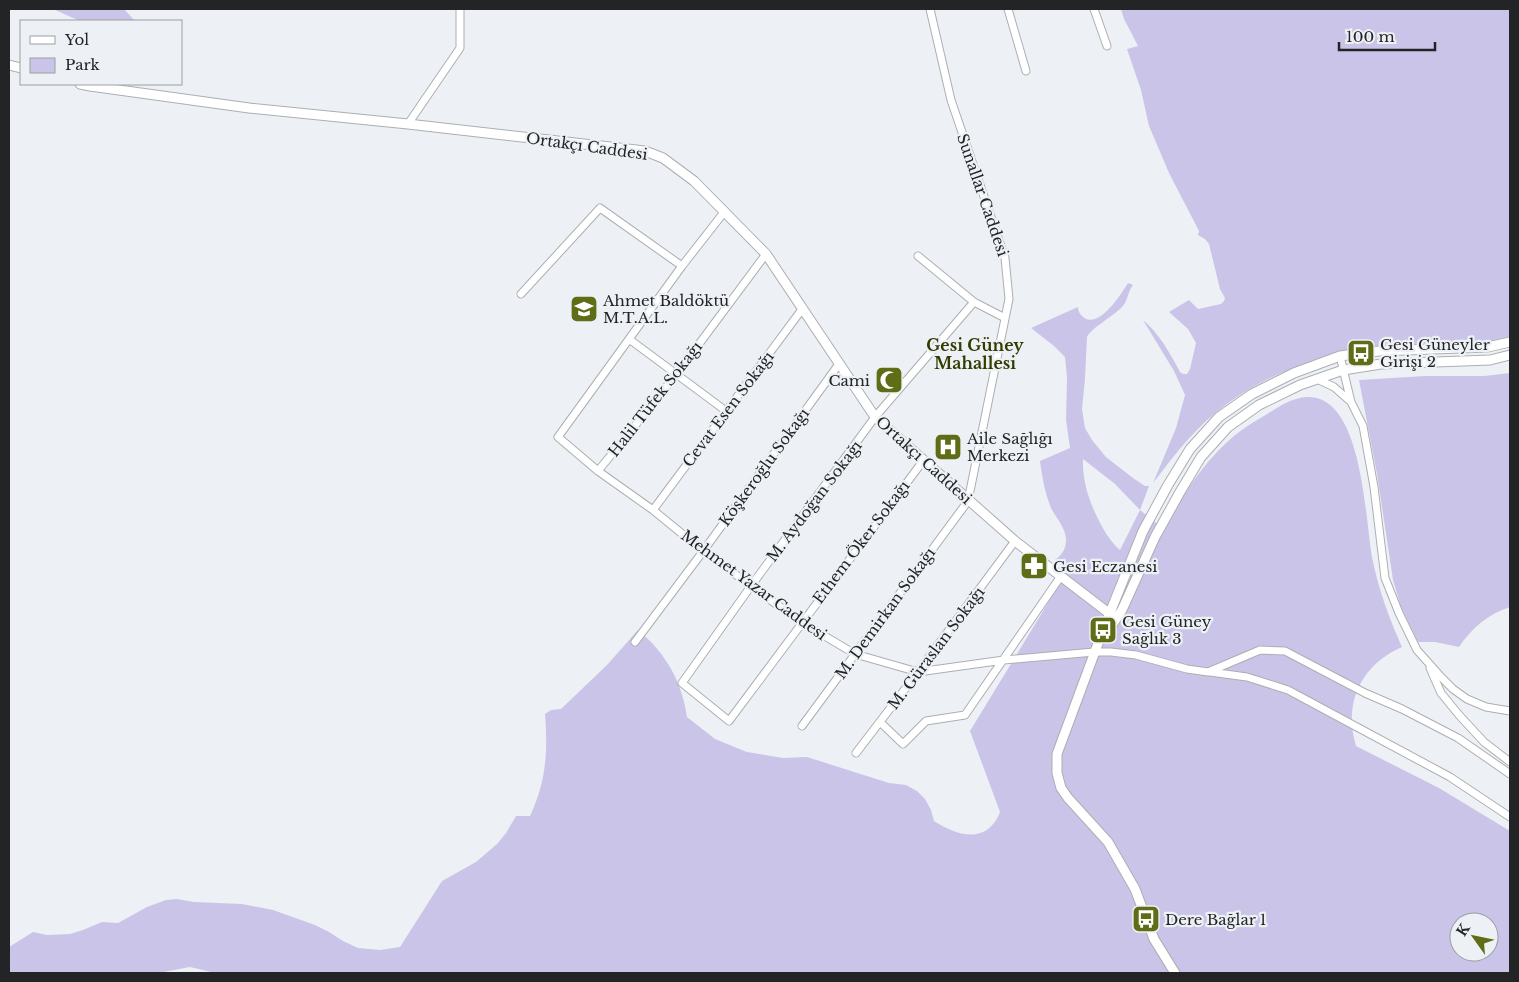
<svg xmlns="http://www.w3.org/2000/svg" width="1519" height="982" font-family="'Libre Baskerville',serif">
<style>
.green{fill:#cac5e8;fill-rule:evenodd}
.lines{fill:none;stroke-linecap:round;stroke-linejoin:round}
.minor-casing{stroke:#abafb2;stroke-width:9}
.tertiary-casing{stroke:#abafb2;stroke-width:11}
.minor{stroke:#fff;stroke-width:7}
.tertiary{stroke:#fff;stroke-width:9}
.labels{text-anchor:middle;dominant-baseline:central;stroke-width:4.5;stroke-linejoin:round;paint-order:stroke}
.street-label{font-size:15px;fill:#222425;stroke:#edf1f5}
.poi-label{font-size:15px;fill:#222425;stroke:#edf1f5;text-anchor:start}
.neighbourhood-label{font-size:16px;font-weight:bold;fill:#333c00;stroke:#edf1f5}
</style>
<rect width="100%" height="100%" fill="#edf1f5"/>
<path class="green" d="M53,9H124L135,21H80Z
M1121,9H1510V340L1490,344L1315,361C1272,373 1229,397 1197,430C1181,446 1167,465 1153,483L1176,428L1185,395L1174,371L1143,320C1159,333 1170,353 1180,372L1183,374H1187L1190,369L1196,343L1188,329L1169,312L1189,300L1198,309L1221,304L1224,301L1225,298L1220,289L1209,244L1205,239L1198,235L1199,231L1169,173L1149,126L1141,90L1127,49L1138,46L1124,19Z
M1128,283L1133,285C1128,291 1128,300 1123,306C1114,316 1091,328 1087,337L1085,379L1082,409L1085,428L1092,440L1106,457L1133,478L1145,486H1149L1140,510L1165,530C1182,495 1204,461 1234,436C1246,426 1259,419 1272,411C1283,404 1293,398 1307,397C1363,395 1365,519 1372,557C1378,588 1389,618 1402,647C1361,665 1343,703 1356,746L1439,788L1510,831V973H215L190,967L158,973H9V947L33,932L47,935L70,934L83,930L102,922L118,923L147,907L166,900L177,899L194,902L242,904L273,910L315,925L329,932L343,941L358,948L380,950L400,947L442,881L476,862L497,844L506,833L516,816H530C546,782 548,752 545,714L551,710L561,709L607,665L638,630C666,653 682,682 687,717L715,739L747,752L783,758L807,757L889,783L906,785L917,791L925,799L931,810L934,821C957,836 987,845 1000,812L970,731L1068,570L1055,560C1062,555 1066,549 1066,540C1066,528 1056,518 1051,508C1045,493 1042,477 1040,461L1070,448L1066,420L1067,378L1065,357L1054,346L1031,328L1078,307C1078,312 1081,316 1086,319C1102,325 1121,294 1128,283ZM1083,459L1115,484L1140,510L1120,550C1115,546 1111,540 1107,535C1093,512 1082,486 1083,459ZM1459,922H1489V952H1459Z
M1510,373V607C1488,614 1472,628 1459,647L1435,642H1418L1401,607L1393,580L1377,474L1359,380L1425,376H1484Z"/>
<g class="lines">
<defs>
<path id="minor" d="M1008,9L1026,71
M1094,9L1107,46
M408,124L460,48V9
M725,211L682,266L558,437L598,471L653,510L697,546L751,586L801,622L855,654L918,672L1004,660L1094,652H1111L1136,655L1187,669L1208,672L1260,650L1285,651L1365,693L1402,709L1458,738L1510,774
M918,256L974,302L1005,318
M521,294L600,208L682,266
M629,339L726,411
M1340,356L1351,402L1363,426L1374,487L1385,578L1399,613L1417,650L1441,677L1453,689L1467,699L1486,707L1510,711
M1317,379L1334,387L1351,402
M923,461L729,721L682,683L751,586L875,417L974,302
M598,471L676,375L766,254
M653,510L803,308
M635,642L704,550L839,364
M1430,668L1441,693L1459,715L1484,742L1510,762
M1210,672L1247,677L1288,690L1450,777L1510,817
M880,722L903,744L926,721L965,715L1061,576
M802,726L968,501L1009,299L1005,258L951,100L930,9
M856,753L918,672L1015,541"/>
<path id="tertiary" d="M9,65L21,68
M80,84L90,86L249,108L408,124L645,151L663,158L694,181L766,254L875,417L1015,541L1110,614
M1104,637L1122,610L1155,537L1180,492L1201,457L1228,427L1259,405L1300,385L1343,370L1381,364L1490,360L1510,355
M1175,973L1154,939L1135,889L1108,842L1068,798L1061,788L1057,773V754L1103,630L1143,531L1168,485L1190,449L1219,417L1252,394L1294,373L1340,356L1379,351L1488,347L1510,342"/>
</defs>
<use href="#minor" class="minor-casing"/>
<use href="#tertiary" class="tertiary-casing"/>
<use href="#minor" class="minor"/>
<use href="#tertiary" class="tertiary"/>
</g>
<defs>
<symbol id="school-square" viewBox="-11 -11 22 22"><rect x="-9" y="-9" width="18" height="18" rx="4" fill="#5f6d17" stroke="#edf1f5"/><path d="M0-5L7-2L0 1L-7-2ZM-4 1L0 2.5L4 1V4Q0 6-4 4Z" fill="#fff"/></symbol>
<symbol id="bus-square" viewBox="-11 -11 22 22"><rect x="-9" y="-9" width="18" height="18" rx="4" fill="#5f6d17" stroke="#edf1f5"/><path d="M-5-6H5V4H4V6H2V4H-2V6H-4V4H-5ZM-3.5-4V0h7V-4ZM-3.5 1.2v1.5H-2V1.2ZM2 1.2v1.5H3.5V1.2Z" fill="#fff"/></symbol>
<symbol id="mosque-square" viewBox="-11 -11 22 22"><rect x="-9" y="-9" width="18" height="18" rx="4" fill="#5f6d17" stroke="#edf1f5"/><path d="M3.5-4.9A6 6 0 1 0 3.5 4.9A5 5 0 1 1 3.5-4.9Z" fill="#fff"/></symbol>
<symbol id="hospital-square" viewBox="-11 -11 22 22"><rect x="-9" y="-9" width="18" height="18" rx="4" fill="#5f6d17" stroke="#edf1f5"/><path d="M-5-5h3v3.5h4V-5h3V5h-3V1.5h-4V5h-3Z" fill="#fff"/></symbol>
<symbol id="pharmacy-square" viewBox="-11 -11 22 22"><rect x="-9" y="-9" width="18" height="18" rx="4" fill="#5f6d17" stroke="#edf1f5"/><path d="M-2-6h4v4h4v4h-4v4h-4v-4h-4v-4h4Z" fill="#fff"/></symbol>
</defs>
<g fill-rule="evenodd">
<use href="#school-square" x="568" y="293" width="32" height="32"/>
<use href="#bus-square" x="1345" y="337" width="32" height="32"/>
<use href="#mosque-square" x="873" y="364" width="32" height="32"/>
<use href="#hospital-square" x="932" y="431" width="32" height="32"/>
<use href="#pharmacy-square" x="1018" y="550" width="32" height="32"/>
<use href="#bus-square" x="1087" y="614" width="32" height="32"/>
<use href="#bus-square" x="1130" y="903" width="32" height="32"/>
</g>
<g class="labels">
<g class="street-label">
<text transform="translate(587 146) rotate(8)">Ortakçı Caddesi</text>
<text transform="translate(983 195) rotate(71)">Sunallar Caddesi</text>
<text transform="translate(655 399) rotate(-52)">Halil Tüfek Sokağı</text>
<text transform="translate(728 409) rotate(-53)">Cevat Esen Sokağı</text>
<text transform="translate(924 460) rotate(42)">Ortakçı Caddesi</text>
<text transform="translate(764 467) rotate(-54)">Köşkeroğlu Sokağı</text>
<text transform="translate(814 501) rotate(-53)">M. Aydoğan Sokağı</text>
<text transform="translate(861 542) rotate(-53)">Ethem Öker Sokağı</text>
<text transform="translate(754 585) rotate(36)">Mehmet Yazar Caddesi</text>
<text transform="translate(885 613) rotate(-54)">M. Demirkan Sokağı</text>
<text transform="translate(936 648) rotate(-53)">M. Güraslan Sokağı</text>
</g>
<g class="poi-label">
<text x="603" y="300">Ahmet Baldöktü<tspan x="603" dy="17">M.T.A.L.</tspan></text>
<text x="1380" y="344">Gesi Güneyler<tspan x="1380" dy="17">Girişi 2</tspan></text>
<text x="870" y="380" text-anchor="end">Cami</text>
<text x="967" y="438">Aile Sağlığı<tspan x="967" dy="17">Merkezi</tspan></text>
<text x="1053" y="566">Gesi Eczanesi</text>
<text x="1122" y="621">Gesi Güney<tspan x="1122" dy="17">Sağlık 3</tspan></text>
<text x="1165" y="919">Dere Bağlar 1</text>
</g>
<g class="neighbourhood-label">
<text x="975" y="345">Gesi Güney<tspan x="975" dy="18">Mahallesi</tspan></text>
</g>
</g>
<rect width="1519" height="982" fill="none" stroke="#222425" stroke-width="20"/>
<rect x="20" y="20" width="162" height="65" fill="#edf1f5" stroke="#9c9fa2"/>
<rect x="30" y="36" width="25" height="8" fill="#ffffff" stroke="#9c9fa2"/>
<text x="65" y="45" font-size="15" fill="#222425">Yol</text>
<rect x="30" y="58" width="25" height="15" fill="#cac5e8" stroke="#9c9fa2"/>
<text x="65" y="70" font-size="15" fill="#222425">Park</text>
<g transform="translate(1474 937) rotate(303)"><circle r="24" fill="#edf1f5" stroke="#9c9fa2"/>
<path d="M0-4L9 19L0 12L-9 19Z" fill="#5f6d17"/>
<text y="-8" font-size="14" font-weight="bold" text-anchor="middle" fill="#222425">K</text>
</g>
<path d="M1339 42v8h96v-8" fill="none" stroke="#222425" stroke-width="2.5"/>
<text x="1346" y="42" font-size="15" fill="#222425" stroke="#edf1f5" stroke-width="4" paint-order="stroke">100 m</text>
</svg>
